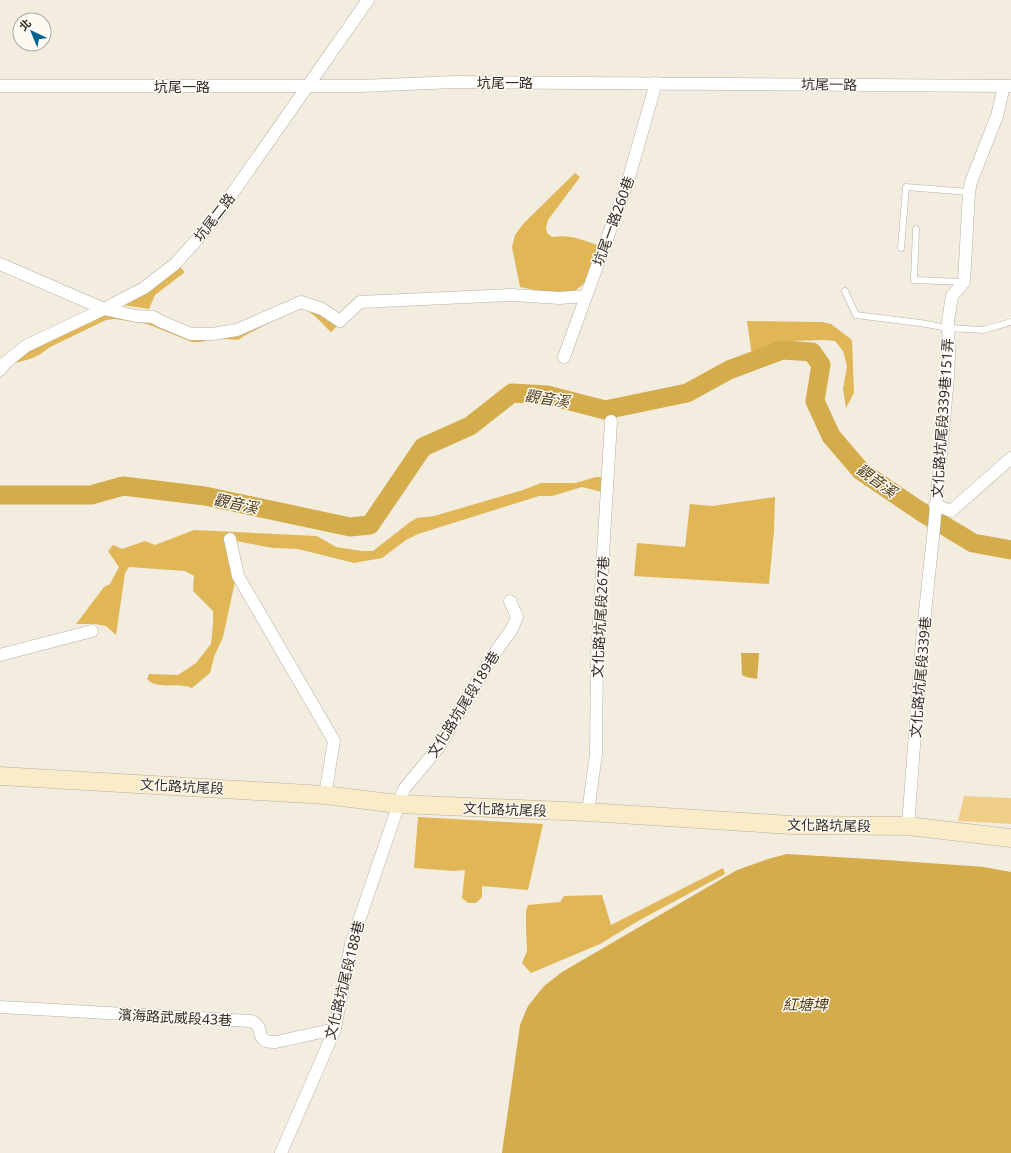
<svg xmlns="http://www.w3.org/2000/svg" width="1011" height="1153" font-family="'Noto Sans','Noto Sans TC',sans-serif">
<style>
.green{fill:#efcf88}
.forest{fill:#e0b656}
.water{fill:#d5ac4b}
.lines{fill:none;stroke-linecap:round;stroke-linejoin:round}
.river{stroke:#d5ac4b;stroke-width:19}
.lane-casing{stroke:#b6b1a4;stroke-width:7}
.street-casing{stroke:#b6b1a4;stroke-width:13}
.secondary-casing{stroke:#b6b1a4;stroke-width:19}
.lane{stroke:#fff;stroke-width:6}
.street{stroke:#fff;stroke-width:12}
.secondary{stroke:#faecc9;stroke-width:18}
.labels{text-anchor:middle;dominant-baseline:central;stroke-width:3;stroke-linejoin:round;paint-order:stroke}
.street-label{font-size:14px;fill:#312e29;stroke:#fefaf3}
.water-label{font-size:15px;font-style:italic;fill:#4e3d15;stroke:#fefaf3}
</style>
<rect width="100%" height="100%" fill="#f3ede0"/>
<path class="green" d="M964,796L1011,798V824L958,821Z"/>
<path class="forest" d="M575,173L580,177L548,220L546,228L547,233L552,237C570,234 583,240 600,246L587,281L575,291L565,296L520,287L512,247L515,235L524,223Z
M180,267L185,272L155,295L149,309L123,305Z
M306,303L337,326L331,332C321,323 311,308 297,308L244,336L238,340L213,338L201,342H192L147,324L115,319L106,320L50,347L39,355L30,359L15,363L27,350L108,311L169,326L195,336L238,330Z
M747,321L822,322L831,324L852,340L854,393L846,408L843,389L847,366L843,351L835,341L824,340L794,341L752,356Z
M596,477H602L605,493L582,487L552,496H539L418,534L406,540L382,558L354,563L298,549L273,548L236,541V577L223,637L214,657L210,673L192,688C179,682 156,690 147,679L149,674L178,675L196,663L211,644L213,623V611L193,591L194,576L185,571L129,567L125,573L116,635L106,626L95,624H76L104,587L110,584L119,567L108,551L113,545L122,549L145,541L155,545L194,530L317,536L336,547L362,551H373L410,522L417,518L434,516L523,490L541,483H575Z
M775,497L774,531L769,584L634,576L637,543L685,547L690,504L712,506Z
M418,817L543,824L528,890L482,886V897L476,903H468L462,898L465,870L454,871L414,868Z
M723,868L725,874L638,921L600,944L531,973L522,963L527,951L526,929V911L528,905L560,902L564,896L602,895L611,925Z"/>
<path class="water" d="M741,653H759V656L757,679L746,677L742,675Z
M787,854L886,860L984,867L1011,872V1153H502L520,1025L528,1006L544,986L562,972L737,870L768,859Z"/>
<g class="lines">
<path class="river" d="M0,495H91L123,486L205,496L350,527L370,525L423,447L470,426L512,393L547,395L605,410L687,393L729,370L782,350L812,352L821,365L815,401L831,436L861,471L920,511L973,543L1011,550"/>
<defs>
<path id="lane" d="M916,229L914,280L964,282
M901,248L906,187L969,192
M845,291L856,315L920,323L948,328L983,330L1011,322"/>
<path id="street" d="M0,86H360L455,82L1011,86
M0,264L104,309L136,316L153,317L160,321L191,334H212L237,330L301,302L322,309L340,321L360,302L511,295L560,298L586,296
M564,357L628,181L656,83
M0,370L5,363L26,346L104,309L144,288L175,264L211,224L368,0
M935,505L951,511L1011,458
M230,539L238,576L334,741L325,795
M0,655L92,631
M588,812L596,754L597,656L611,421
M908,826L922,640L934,528L948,377L949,354L948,321L952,296L964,282L969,192L971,182L997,116L1004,86
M0,1007L251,1021C267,1027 252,1043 276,1042L335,1029
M281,1153L335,1029L351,944L404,789L438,748L494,654L512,629L517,617L510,601"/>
<path id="secondary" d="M0,776L325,795L398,804L588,812L791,825L908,826L1011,838"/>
</defs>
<use href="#lane" class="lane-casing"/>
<use href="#street" class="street-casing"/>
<use href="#secondary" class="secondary-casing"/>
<use href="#lane" class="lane"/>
<use href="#street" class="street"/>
<use href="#secondary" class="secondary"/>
</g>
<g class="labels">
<g class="street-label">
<text x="505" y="82">坑尾一路</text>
<text transform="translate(829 84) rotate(1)">坑尾一路</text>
<text x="182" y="86">坑尾一路</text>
<text transform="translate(214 217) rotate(-52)">坑尾二路</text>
<text transform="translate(613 221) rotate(-70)">坑尾一路260巷</text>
<text transform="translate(942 418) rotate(-86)">文化路坑尾段339巷151弄</text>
<text transform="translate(600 617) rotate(-87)">文化路坑尾段267巷</text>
<text transform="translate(920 677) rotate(-85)">文化路坑尾段339巷</text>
<text transform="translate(463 704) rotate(-58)">文化路坑尾段189巷</text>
<text transform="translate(182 786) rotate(3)">文化路坑尾段</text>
<text transform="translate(505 809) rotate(2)">文化路坑尾段</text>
<text transform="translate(829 825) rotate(1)">文化路坑尾段</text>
<text transform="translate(344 980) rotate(-76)">文化路坑尾段188巷</text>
<text transform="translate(175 1017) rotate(3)">濱海路武威段43巷</text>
</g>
<g class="water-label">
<text transform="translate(547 398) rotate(9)">觀音溪</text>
<text transform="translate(877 480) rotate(36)">觀音溪</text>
<text transform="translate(236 503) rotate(12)">觀音溪</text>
<text x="805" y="1004">紅塘埤</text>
</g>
</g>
<g transform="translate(32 32) rotate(316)"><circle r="19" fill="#fefaf3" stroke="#aca8a2"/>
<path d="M0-3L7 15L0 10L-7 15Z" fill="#006291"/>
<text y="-6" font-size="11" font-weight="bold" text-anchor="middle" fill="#312e29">北</text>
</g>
</svg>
